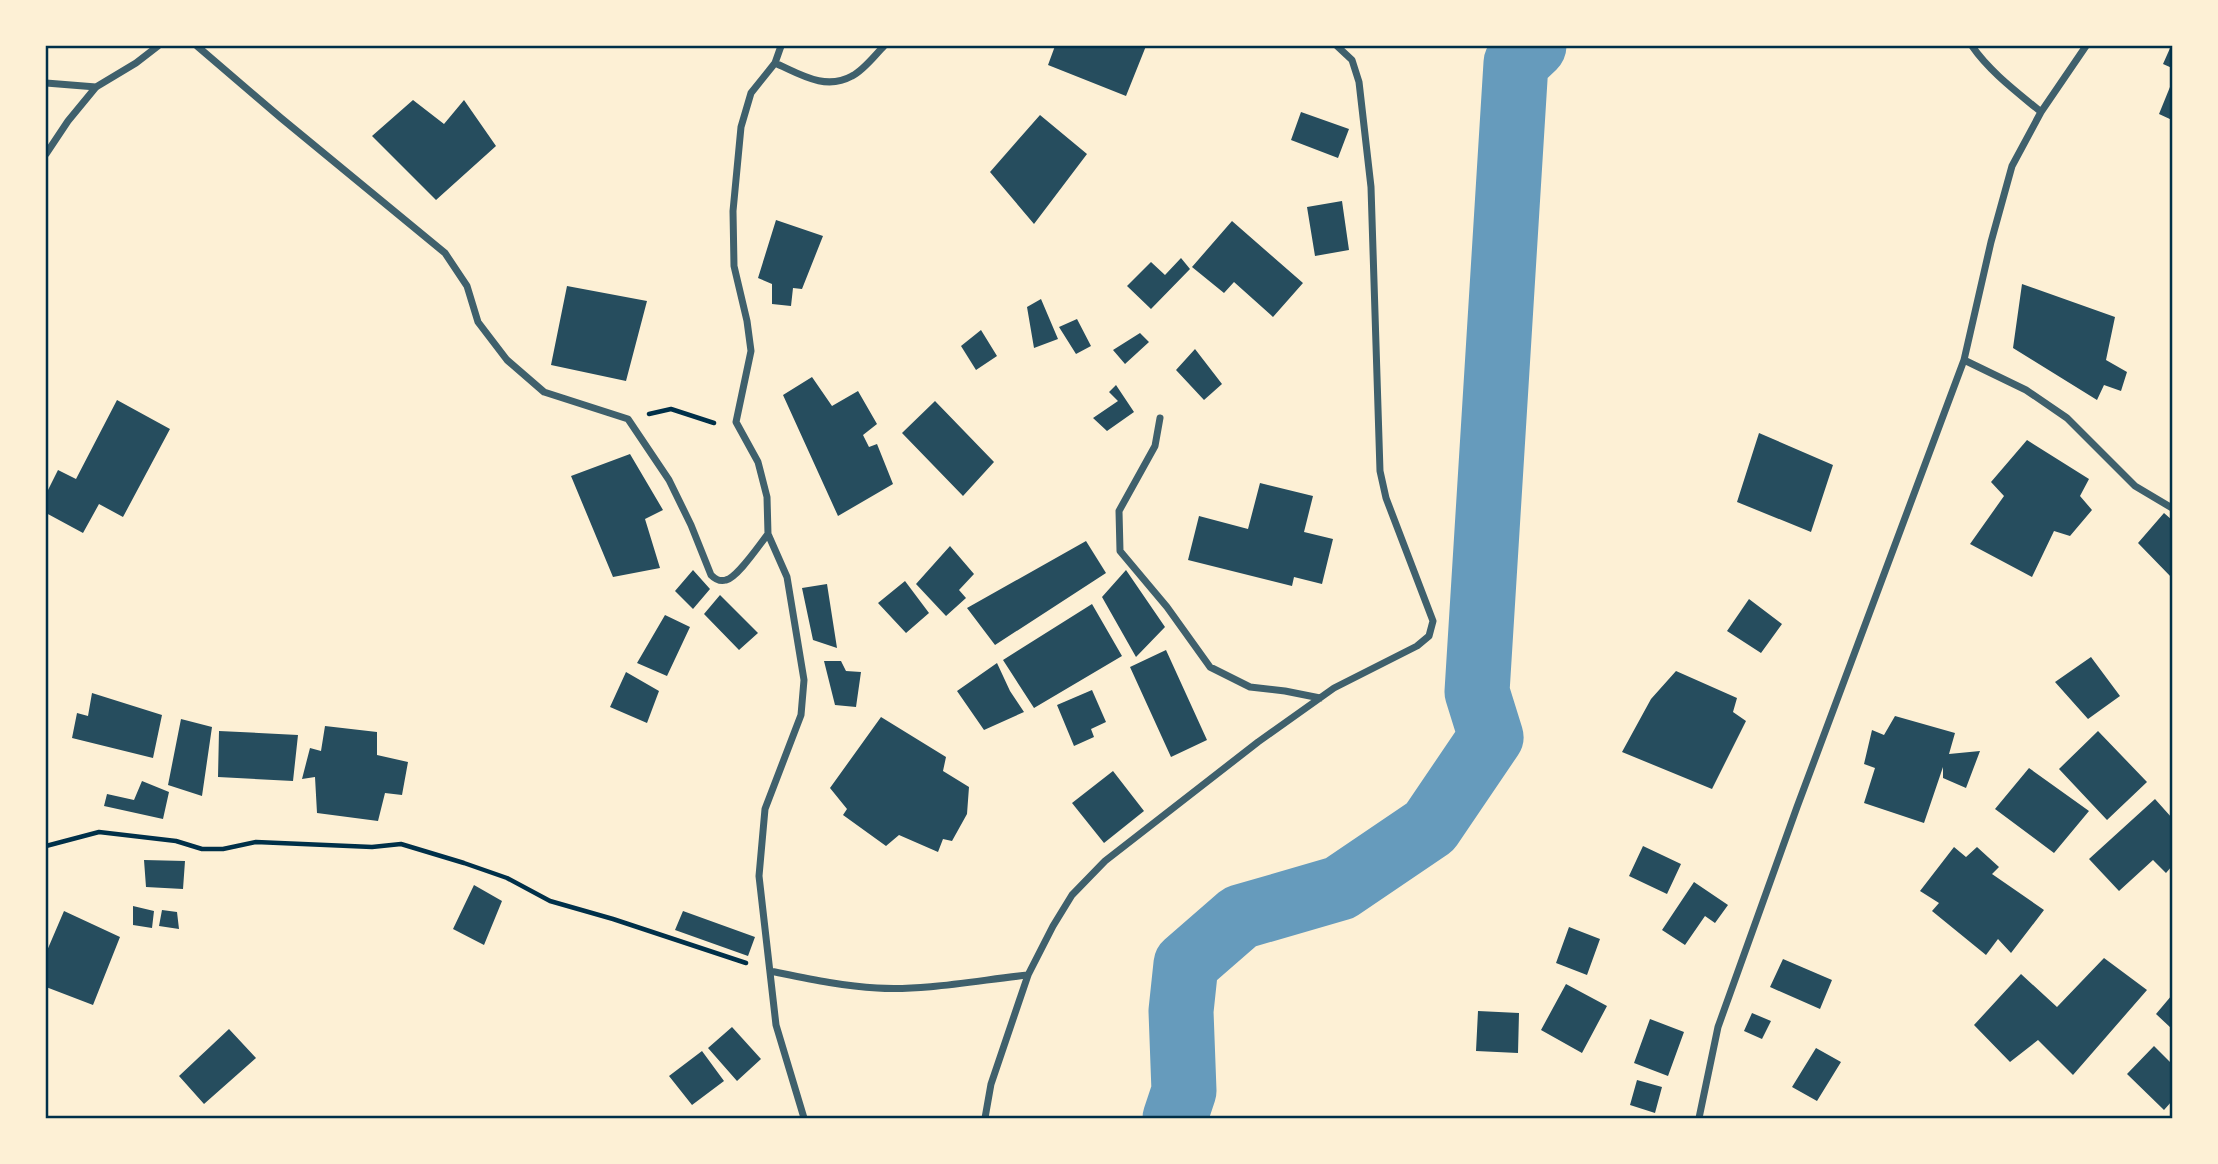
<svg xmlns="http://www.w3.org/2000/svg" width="2218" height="1164" font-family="Signika,sans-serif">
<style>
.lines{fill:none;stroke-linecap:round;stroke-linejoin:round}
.river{stroke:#669bbc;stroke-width:65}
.building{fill:#264d5e}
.path{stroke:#003049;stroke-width:4.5}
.minor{stroke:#3f606c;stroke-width:7}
.neatline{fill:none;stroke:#003049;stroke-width:2.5}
</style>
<rect width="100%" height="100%" fill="#fdf0d5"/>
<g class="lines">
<path class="river" d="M1175,1118L1184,1091L1181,1011L1186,964L1240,917L1340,888L1430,827L1491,737L1477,692L1516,63L1534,46"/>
</g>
<path class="building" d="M1055,46H1146L1126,96L1048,65Z
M2171,46H2172V68L2163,64Z
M2172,82V120L2159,114Z
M413,100L444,124L464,100L496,146L436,200L372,136Z
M1301,112L1349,129L1338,158L1291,140Z
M1040,115L1087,154L1034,224L990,172Z
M1342,201L1349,250L1315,256L1307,207Z
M776,220L823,236L802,289L793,288L791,306L772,304V284L758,278Z
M1232,221L1303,283L1273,317L1234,282L1224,293L1192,267Z
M1181,258L1190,269L1151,309L1127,286L1151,262L1165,275Z
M2022,284L2115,317L2106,360L2127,372L2121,391L2104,385L2097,400L2013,348Z
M567,286L647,301L626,381L551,365Z
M1041,299L1058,339L1034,348L1027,307Z
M1077,319L1091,346L1076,354L1059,327Z
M981,330L997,356L976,370L961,346Z
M1140,333L1149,342L1125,364L1113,350Z
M1195,349L1222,384L1204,400L1176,370Z
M812,377L832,406L858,391L877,424L863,435L869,447L877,444L893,484L838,516L783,395Z
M1116,385L1134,412L1107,431L1093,418L1118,401L1109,392Z
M117,400L170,429L123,517L99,504L83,533L46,513V494L58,470L76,479Z
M935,401L994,462L963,496L902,433Z
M1759,433L1833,465L1811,532L1737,502Z
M2027,440L2089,479L2080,496L2092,510L2070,536L2054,531L2032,577L1970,544L2004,496L1991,482Z
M630,454L663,510L645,519L660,568L613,577L571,476Z
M1260,483L1313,496L1304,532L1333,539L1322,584L1294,577L1292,586L1188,560L1199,516L1248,529Z
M2164,513L2172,520V578L2138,543Z
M1086,541L1106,573L995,645L967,608Z
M950,546L974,574L959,590L966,598L946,616L916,584Z
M693,570L710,589L693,609L675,591Z
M1126,570L1165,627L1136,657L1102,597Z
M905,581L929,613L906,633L878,603Z
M827,584L837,648L813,640L802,588Z
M720,595L758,633L739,650L704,614Z
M1749,599L1782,624L1761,653L1727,631Z
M1092,604L1122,656L1034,708L1003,660Z
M665,615L690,627L667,676L637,663Z
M1166,650L1207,740L1171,757L1130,667Z
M2091,657L2120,696L2088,719L2055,682Z
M824,661H841L846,671L861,672L856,707L835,705Z
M997,663L1010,691L1024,712L984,730L957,691Z
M1676,671L1737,698L1733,712L1746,721L1712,789L1622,752L1651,699Z
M626,672L659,691L647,723L610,707Z
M1092,690L1106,722L1091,729L1094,737L1074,746L1057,705Z
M92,693L162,715L153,758L72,738L77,713L88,716Z
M1895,716L1955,733L1949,754L1980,751L1966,788L1943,778V767L1924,823L1864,803L1875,768L1864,764L1872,730L1884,735Z
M881,717L946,757L943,771L969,787L967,814L952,841L943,839L938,852L899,835L886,846L843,815L847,809L830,788Z
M181,719L212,727L202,796L168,785Z
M325,726L377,732V755L408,762L402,795L385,793L378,821L317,813L315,777L302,779L310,748L321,751Z
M219,731L298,735L293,781L218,777Z
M2098,731L2147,782L2107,820L2059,769Z
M2029,768L2089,811L2054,853L1995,809Z
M1113,771L1144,811L1104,843L1072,803Z
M142,781L169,792L163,819L104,806L107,794L134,800Z
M2155,799L2172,818V866L2166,873L2153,860L2119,891L2089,859Z
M1643,846L1681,864L1667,894L1629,876Z
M1954,847L1966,857L1977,847L1999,867L1992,874L2044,910L2011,953L1998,939L1986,955L1932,911L1939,903L1920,891Z
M144,860L185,861L183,889L146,887Z
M1694,882L1728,905L1715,923L1705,916L1685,945L1662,930Z
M474,885L502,901L484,945L453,929Z
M133,906L154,911L152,928L133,925Z
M162,910L177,912L179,929L159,926Z
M64,911L120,937L93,1005L46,987V953Z
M683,911L755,937L748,956L675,930Z
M1569,927L1600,939L1587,975L1556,963Z
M2104,958L2147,990L2073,1075L2038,1040L2010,1062L1974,1025L2021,974L2057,1007Z
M1783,959L1832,980L1820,1009L1770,987Z
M1566,984L1607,1006L1582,1053L1541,1030Z
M2172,995V1029L2156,1014Z
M1478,1011L1519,1013L1518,1053L1476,1051Z
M1752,1013L1771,1021L1762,1039L1744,1031Z
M1650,1019L1684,1032L1668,1076L1634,1063Z
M732,1027L761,1059L737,1081L708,1048Z
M229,1029L256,1058L204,1104L179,1076Z
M2154,1046L2172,1064V1101L2164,1110L2127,1074Z
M1816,1048L1841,1062L1817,1101L1792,1087Z
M702,1051L724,1081L692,1105L669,1076Z
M1637,1080L1662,1087L1655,1113L1630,1105Z"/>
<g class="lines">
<path class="path" d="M649,414L671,409L714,423
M46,846L99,832L176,841L202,849H223L256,842L372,847L401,844L464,863L507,878L550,901L613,919L746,963"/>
<path class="minor" d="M197,46L281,118L445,253L467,286L478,322L507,360L544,392L628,419L669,480L691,525L711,575C715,579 719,582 726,580C738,577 759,545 768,534
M781,46L775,63L751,93L741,127L733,211L734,266L747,321L751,351L736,422L758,462L767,497L768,534L787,577L804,680L801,715L765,809L759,876L776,1025L804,1118
M1972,46C1990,72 2017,92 2041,112
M775,63C800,74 825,91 852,76C864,70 875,55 884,46
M46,83L96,87
M46,154L68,121L96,87L136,63L158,46
M1964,360L2026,390L2067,418L2135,486L2172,508
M1160,418L1155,446L1119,511L1120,551L1167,607L1210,667L1250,687L1285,691L1320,698
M770,971C805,978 841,986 877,988C924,991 980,980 1028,975
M985,1118L991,1084L1028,975L1053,926L1072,895L1105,861L1258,742L1334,688L1417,646L1429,636L1433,621L1386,498L1380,471L1371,187L1359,82L1352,60L1337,46
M1699,1118L1718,1027L1797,807L1964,360L1991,242L2012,166L2041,112L2086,46"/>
</g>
<rect width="2218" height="1164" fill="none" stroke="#fdf0d5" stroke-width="94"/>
<rect x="47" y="47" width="2124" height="1070" class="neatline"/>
</svg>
